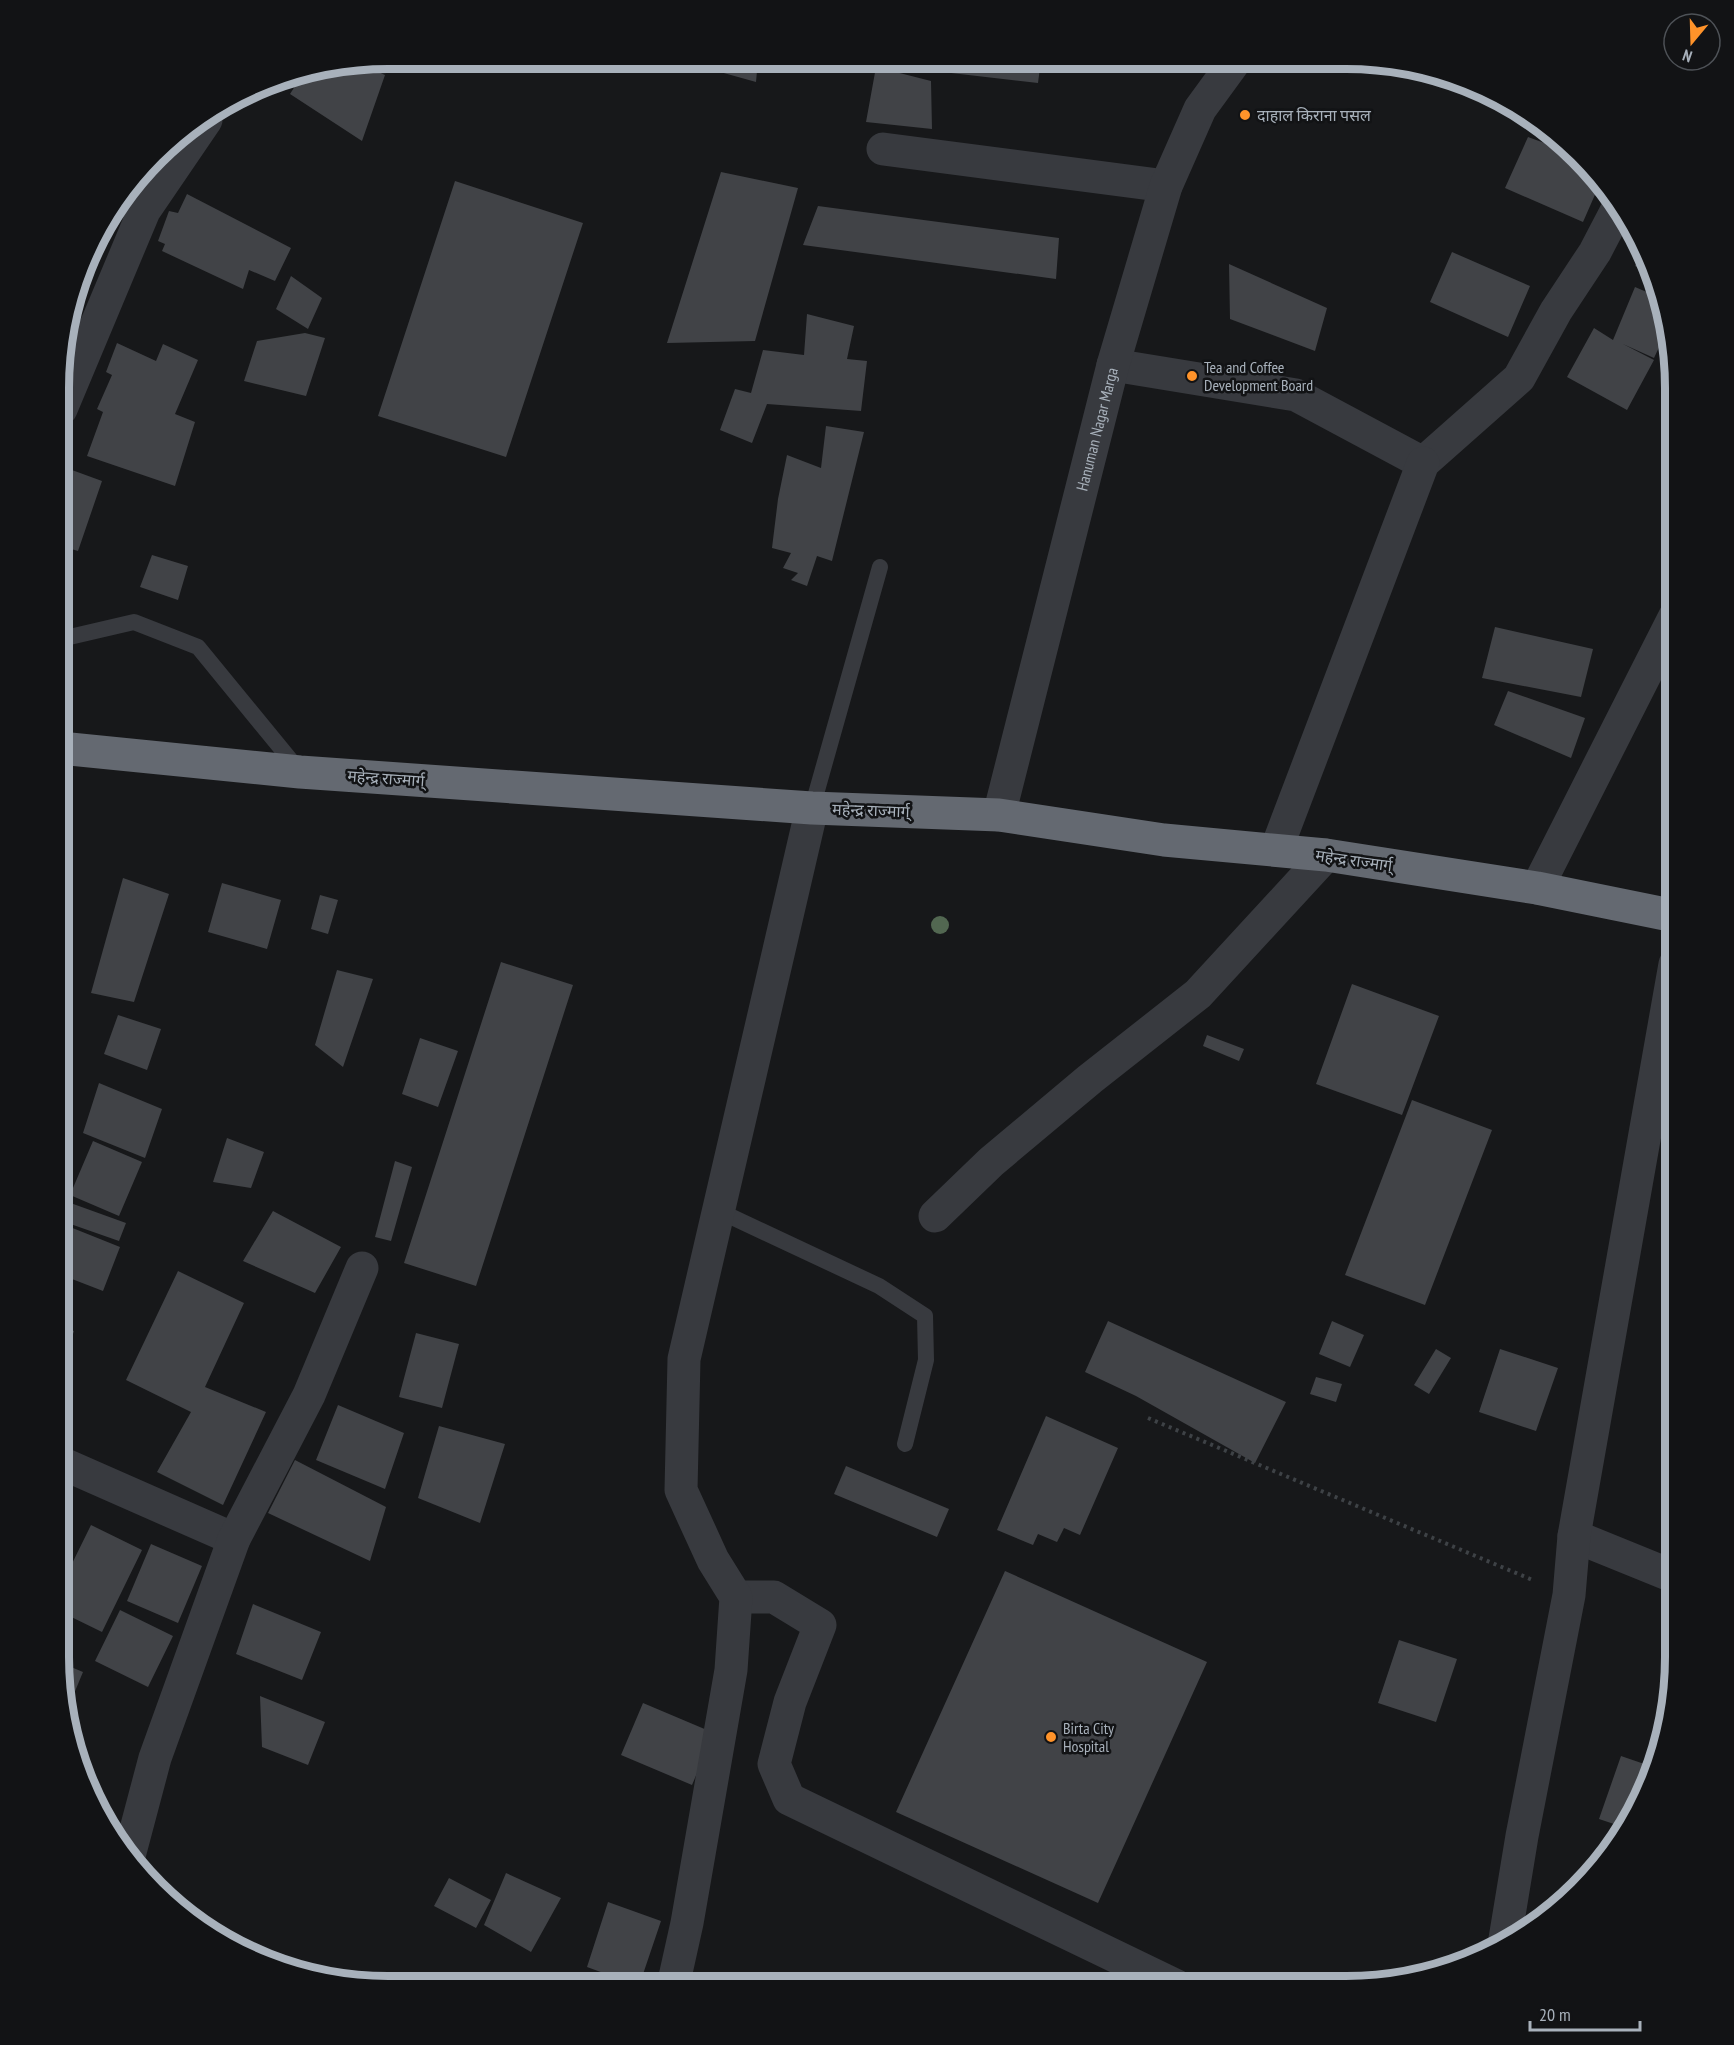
<svg xmlns="http://www.w3.org/2000/svg" width="1734" height="2045" font-family="'PT Sans Narrow','Noto Sans Devanagari',sans-serif">
<style>
.building{fill:#414347}
.lines{fill:none;stroke-linecap:round;stroke-linejoin:round}
.path{stroke:#3e4246;stroke-width:4;stroke-dasharray:3 4.5;stroke-linecap:butt}
.lane{stroke:#383a3f;stroke-width:16}
.street{stroke:#383a3f;stroke-width:33}
.highway{stroke:#646971;stroke-width:33}
.tree{fill:#526751}
.poi-dot{fill:#ff932a;stroke:#121315;stroke-width:2}
.labels{text-anchor:middle;dominant-baseline:central;stroke-width:5;stroke-linejoin:round;paint-order:stroke}
.poi-label{font-size:16px;fill:#a8b1bb;stroke:#121315;text-anchor:start}
.street-label{font-size:16px;fill:#a8b1bb;stroke:#121315}
.rim{fill:none;stroke:#a8b1bb;stroke-width:8}
</style>
<rect width="100%" height="100%" fill="#17181a"/>
<path class="building" d="M677,59L758,60L756,82L677,60Z
M909,60H1041L1038,83L908,68Z
M1083,60L1155,61L1152,73Z
M358,63L385,75L362,141L290,94L304,72Z
M876,67L931,81L932,129L866,122Z
M1554,136L1574,154L1555,147L1580,159L1593,171L1601,181L1583,222L1505,188L1528,137L1550,145Z
M721,172L798,188L755,341L667,343Z
M455,181L583,223L506,457L378,416Z
M187,194L291,248L275,281L249,270L243,289L162,251L165,244L158,241L169,211L178,213Z
M818,206L1059,238L1056,279L803,245Z
M1643,251L1652,274L1635,266Z
M1452,252L1530,286L1508,337L1430,302Z
M1229,264L1327,308L1315,351L1230,319Z
M291,276L322,298L308,329L276,309Z
M1635,287L1663,299L1668,328L1654,358L1623,344L1654,360L1627,410L1567,377L1594,328L1613,340Z
M807,314L854,326L847,359L867,361L861,411L767,404L752,443L720,430L735,389L751,393L763,350L804,355Z
M305,333L325,338L306,396L244,381L257,341Z
M117,343L156,361L163,344L198,360L175,414L195,422L175,486L87,456L103,412L97,409L112,375L106,372Z
M826,426L864,432L832,561L817,556L807,586L791,580L798,573L783,568L791,553L772,548L778,499L787,455L821,468Z
M61,466L102,481L78,551L61,546Z
M152,555L188,566L178,600L140,587Z
M1495,627L1593,649L1581,697L1482,678Z
M1508,691L1585,718L1571,758L1494,725Z
M123,878L169,894L134,1002L91,993Z
M222,883L281,900L267,949L208,932Z
M320,895L338,900L328,934L311,929Z
M501,962L573,985L476,1286L404,1263Z
M337,970L373,979L343,1067L315,1045Z
M1352,984L1439,1016L1402,1115L1316,1084Z
M118,1015L161,1029L147,1070L104,1054Z
M1207,1035L1244,1049L1239,1061L1203,1046Z
M420,1038L458,1051L438,1107L402,1094Z
M99,1083L162,1109L145,1158L83,1133Z
M1412,1100L1492,1130L1425,1305L1345,1275Z
M227,1138L264,1152L251,1188L213,1182Z
M93,1141L142,1162L119,1216L70,1195Z
M395,1161L412,1167L391,1241L375,1237Z
M65,1201L126,1223L119,1241L59,1220Z
M273,1211L341,1247L315,1293L243,1261Z
M1674,1214H1675V1239L1669,1237Z
M60,1223L120,1247L103,1291L59,1274Z
M178,1271L244,1303L205,1387L266,1412L223,1505L157,1472L191,1412L126,1380Z
M1108,1321L1286,1402L1255,1463L1136,1396L1085,1372Z
M1332,1321L1364,1335L1350,1367L1319,1354Z
M59,1325L74,1331L60,1373H59Z
M416,1333L459,1344L442,1408L399,1397Z
M1436,1349L1451,1358L1429,1394L1414,1385Z
M1500,1349L1558,1368L1536,1431L1479,1412Z
M1316,1377L1342,1384L1336,1402L1310,1394Z
M338,1405L404,1433L385,1489L316,1460Z
M1046,1416L1118,1448L1080,1535L1064,1528L1057,1542L1038,1534L1033,1545L997,1530Z
M439,1426L505,1444L480,1523L418,1498Z
M295,1460L386,1507L370,1561L268,1513Z
M846,1466L949,1509L937,1537L834,1494Z
M91,1525L142,1550L102,1632L59,1611V1590Z
M151,1544L202,1566L178,1623L127,1601Z
M1005,1571L1207,1662L1098,1903L896,1812Z
M253,1604L321,1632L302,1680L236,1654Z
M120,1610L173,1636L148,1687L95,1661Z
M1399,1640L1457,1659L1436,1722L1378,1703Z
M59,1662L83,1672L66,1713L61,1677Z
M260,1696L325,1722L308,1765L262,1747Z
M643,1703L714,1733L692,1785L621,1755Z
M1621,1756L1656,1768L1631,1822L1626,1828L1599,1819Z
M506,1873L561,1898L531,1952L484,1925Z
M449,1878L491,1900L476,1928L434,1906Z
M608,1902L661,1921L639,1986L587,1967Z"/>
<g class="lines">
<path class="path" d="M1148,1418L1535,1581"/>
<path class="lane" d="M61,639L134,622L198,647L298,769
M812,808L880,567
M717,1210L879,1286L925,1316L926,1360L905,1444"/>
<g class="street">
<path d="M883,149L1166,186"/>
<path d="M1113,365L1296,395L1423,463L1519,378L1556,311L1595,252L1619,206"/>
<path d="M61,409L144,211L206,120"/>
<path id="s1" d="M999,815L1113,365L1166,186L1200,109L1235,61"/>
<path d="M1276,850L1423,463"/>
<path d="M1537,888L1675,616"/>
<path d="M935,1216L991,1162L1090,1079L1198,994L1326,855"/>
<path d="M59,1462L234,1539"/>
<path d="M1574,1536L1675,1577"/>
<path d="M736,1597H774L820,1625L790,1702L774,1764L789,1799L1177,1986"/>
<path d="M129,1856L155,1758L234,1539L309,1395L362,1268"/>
<path d="M1504,1945L1522,1836L1569,1595L1574,1536L1675,964"/>
<path d="M673,1986L687,1923L731,1670L736,1597L713,1560L681,1490L684,1359L812,808"/>
</g>
<path class="highway" d="M60,748L300,772L812,808L999,815L1164,840L1326,855L1537,888L1675,916"/>
</g>
<circle class="tree" cx="940" cy="925" r="9"/>
<g class="poi-dot">
<circle cx="1245" cy="115" r="6"/>
<circle cx="1192" cy="376" r="6"/>
<circle cx="1051" cy="1737" r="6"/>
</g>
<g class="labels">
<g class="poi-label">
<text x="1257" y="115">दाहाल किराना पसल</text>
<text x="1204" y="367">Tea and Coffee<tspan x="1204" dy="18">Development Board</tspan></text>
<text x="1063" y="1728">Birta City<tspan x="1063" dy="18">Hospital</tspan></text>
</g>
<g class="street-label">
<text stroke="none"><textPath href="#s1" startOffset="398">Hanuman Nagar Marga</textPath></text>
<text transform="translate(386 778) rotate(4)">महेन्द्र राज्मार्ग्</text>
<text transform="translate(871 810) rotate(2)">महेन्द्र राज्मार्ग्</text>
<text transform="translate(1354 860) rotate(8)">महेन्द्र राज्मार्ग्</text>
</g>
</g>
<path d="M0 0H1734V2045H0ZM388 69H1346A319 319 0 0 1 1665 388V1657A319 319 0 0 1 1346 1976H388A319 319 0 0 1 69 1657V388A319 319 0 0 1 388 69Z" fill="#121315" fill-rule="evenodd"/>
<path class="rim" d="M388 69H1346A319 319 0 0 1 1665 388V1657A319 319 0 0 1 1346 1976H388A319 319 0 0 1 69 1657V388A319 319 0 0 1 388 69Z"/>
<g transform="translate(1692 42) rotate(199)"><circle r="28" fill="#121315" stroke="#4e5257" stroke-width="1.5"/>
<path d="M0-4.5L10 22L0 15L-10 22Z" fill="#ff932a"/>
<text y="-9" font-size="16" font-weight="bold" text-anchor="middle" fill="#a8b1bb">N</text>
</g>
<path d="M1530 2021v9h110v-9" fill="none" stroke="#a8b1bb" stroke-width="3"/>
<text x="1539" y="2021" font-size="18" fill="#a8b1bb" stroke="#121315" stroke-width="4.5" paint-order="stroke">20 m</text>
</svg>
